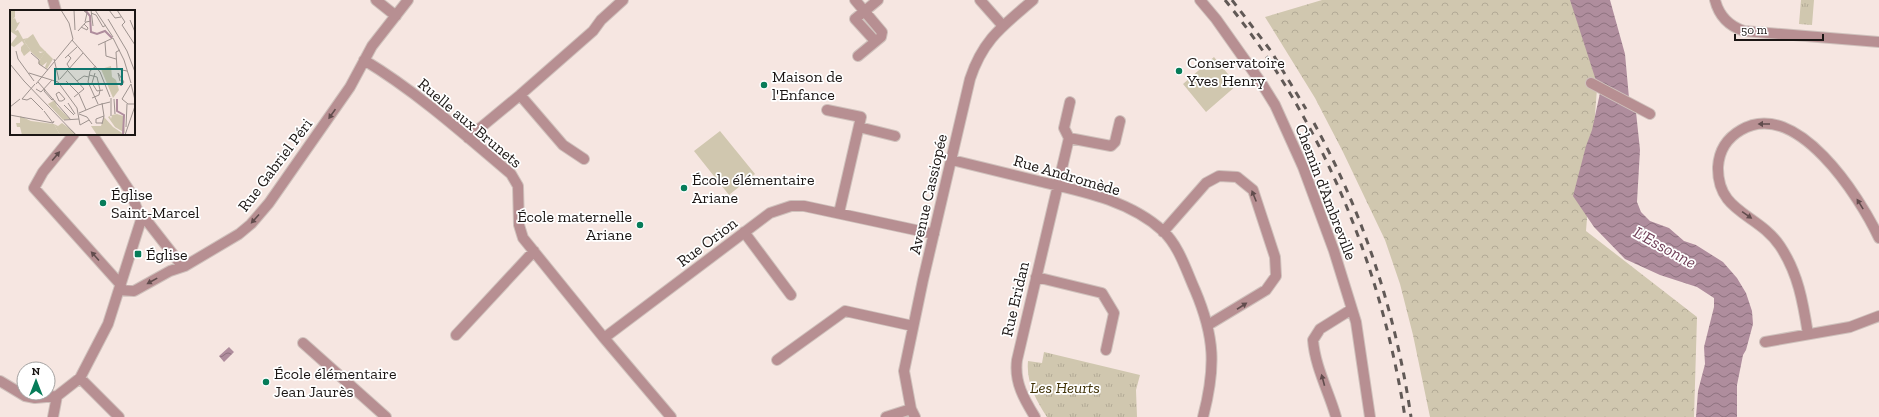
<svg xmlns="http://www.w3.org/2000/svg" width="1879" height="417" font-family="'Zilla Slab',serif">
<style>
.forest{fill:url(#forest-crowns)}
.park{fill:url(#park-tufts)}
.garden{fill:#d0c7af}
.water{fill:url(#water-waves)}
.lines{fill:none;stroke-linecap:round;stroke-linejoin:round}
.minor-casing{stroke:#cfc1bc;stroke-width:12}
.minor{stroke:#b78f92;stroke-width:10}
.rail{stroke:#615956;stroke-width:3;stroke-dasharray:7 7;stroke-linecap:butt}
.oneway{fill:#614c4d}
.poi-dot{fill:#067c59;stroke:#fff;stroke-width:1.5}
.labels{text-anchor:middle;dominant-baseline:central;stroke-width:3.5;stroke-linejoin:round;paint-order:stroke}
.poi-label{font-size:16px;fill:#1b1614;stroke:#fff;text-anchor:start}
.street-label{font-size:16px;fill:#1b1614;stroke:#fff}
.park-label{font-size:16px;font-style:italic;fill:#403206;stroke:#fff}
.water-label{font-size:17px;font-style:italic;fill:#72415a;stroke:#fff}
.inset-river{fill:none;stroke:#af8d9d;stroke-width:2}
.inset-road{fill:none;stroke:#9e938f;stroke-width:1}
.view{fill:#0f766e;fill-opacity:0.15;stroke:#0f766e;stroke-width:2}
.inset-edge{fill:none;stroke:#1b1614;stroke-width:2}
</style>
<defs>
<pattern id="forest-crowns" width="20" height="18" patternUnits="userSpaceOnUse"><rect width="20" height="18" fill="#d0c7af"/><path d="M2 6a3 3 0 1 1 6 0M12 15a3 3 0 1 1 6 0" fill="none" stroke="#b2aa96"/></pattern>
<pattern id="park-tufts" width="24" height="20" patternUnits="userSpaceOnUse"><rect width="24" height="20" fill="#d0c7af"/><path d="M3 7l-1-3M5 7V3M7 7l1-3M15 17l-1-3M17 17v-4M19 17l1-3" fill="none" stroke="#b2aa96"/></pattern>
<pattern id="water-waves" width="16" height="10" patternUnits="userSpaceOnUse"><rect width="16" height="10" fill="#af8d9d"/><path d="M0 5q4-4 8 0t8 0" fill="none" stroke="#8e727f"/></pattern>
</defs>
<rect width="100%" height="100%" fill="#f6e6e1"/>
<path class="forest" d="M1322,0H1580L1599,63L1586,231L1697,317L1694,417H1430L1413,335L1400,284L1385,240L1343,152L1315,98L1265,17Z"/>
<path class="park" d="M1801,0H1814L1812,25L1799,24Z
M1044,352L1140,375L1136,390L1137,417H1047C1036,400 1026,382 1028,361L1042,363Z"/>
<path class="garden" d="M1214,57L1237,85L1206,112L1183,84Z
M720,131L755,174L729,195L694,151Z"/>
<path class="water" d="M1570,0H1610L1625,54L1630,109L1636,112L1640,150L1637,202L1641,212L1650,221L1669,228L1684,241L1696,245L1723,262L1737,278L1746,293L1752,311L1753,324L1746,350L1743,355L1737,385V417H1696L1698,391L1705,364L1704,347L1714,307V298L1697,287L1660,275L1625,259L1594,227L1573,196L1586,146L1592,130L1600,93Z
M229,347L234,352L224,362L219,356Z"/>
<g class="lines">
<defs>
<path id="minor" d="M53,0L56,11
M376,0L396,16
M855,0L882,32L881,37L858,56
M980,0L1003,26
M1200,0L1216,19L1262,84L1275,105L1303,167L1334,251L1356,322L1370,417
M1715,0C1719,16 1729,26 1744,31L1879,42
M875,41L855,19L878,0
M364,60C417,92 464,134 511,174L518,186L519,225L523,238L604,338L671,417
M1591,83L1650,114
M520,95L563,145L584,159
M827,110L861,117L839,213
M859,127L895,136
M74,134L43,172L34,188L121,285
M468,138L520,95L593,31L601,20L623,0
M1069,138L1064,128L1070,102
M952,160C980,167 1009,174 1038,181C1081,191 1129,200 1163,231C1179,246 1186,270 1195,290C1215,337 1216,367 1203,417
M141,220L147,221L179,262L185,266
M744,232L791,295
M1163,232L1206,183L1219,176L1237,177L1253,190L1275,257L1276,276L1266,290L1208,325
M1036,277L1102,293L1114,313L1106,350
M119,290L134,291L170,271L185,266L239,234L251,224L269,203L350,87L372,46L408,0
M1808,334C1803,302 1798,273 1780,246C1758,213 1717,213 1718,167C1719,151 1727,138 1741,130C1796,97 1860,197 1879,238
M456,335L534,251
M604,338L770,213L791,206H804L934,234
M1765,342L1850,327L1879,316
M303,343L386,417
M777,360L845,311L913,326
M80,378L119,417
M0,381L25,396L35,398L57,396L80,378L108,324L141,220L131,193L92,134
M53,417L57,396
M886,417L911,409
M915,417L911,409L904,371L923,280L970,79C983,39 1003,26 1033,0
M1035,417C1024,399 1014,382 1017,360L1069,138L1111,146L1115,142L1120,121
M1336,417C1329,392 1315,367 1313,340L1320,329L1352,309"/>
</defs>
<use href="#minor" class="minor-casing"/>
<use href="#minor" class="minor"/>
<path class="rail" d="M1225,0C1322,120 1381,265 1405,417
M1232,0L1271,51L1306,109
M1314,123C1364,215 1396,314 1411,417"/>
</g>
<defs><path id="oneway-solid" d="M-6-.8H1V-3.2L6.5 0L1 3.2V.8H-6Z"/></defs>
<g class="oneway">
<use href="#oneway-solid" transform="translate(332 114) rotate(125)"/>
<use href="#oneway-solid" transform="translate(1764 124) rotate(180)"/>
<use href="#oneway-solid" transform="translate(56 156) rotate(-50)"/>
<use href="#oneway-solid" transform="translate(1254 196) rotate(-112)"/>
<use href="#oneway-solid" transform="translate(1860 204) rotate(-122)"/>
<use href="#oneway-solid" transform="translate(1747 215) rotate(35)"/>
<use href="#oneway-solid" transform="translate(255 219) rotate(132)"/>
<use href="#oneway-solid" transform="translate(95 256) rotate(-132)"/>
<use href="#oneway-solid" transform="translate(152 281) rotate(151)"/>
<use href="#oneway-solid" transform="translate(1242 306) rotate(-33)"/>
<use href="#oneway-solid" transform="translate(1323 380) rotate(-105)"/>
</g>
<g class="poi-dot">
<circle cx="1179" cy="71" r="4"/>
<circle cx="764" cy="85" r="4"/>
<circle cx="684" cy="188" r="4"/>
<circle cx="103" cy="203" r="4"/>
<circle cx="640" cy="225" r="4"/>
<rect x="134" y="250" width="8" height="8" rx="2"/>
<circle cx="266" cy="382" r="4"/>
</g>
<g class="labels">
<g class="poi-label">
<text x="1187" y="62">Conservatoire<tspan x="1187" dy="18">Yves Henry</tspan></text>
<text x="772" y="76">Maison de<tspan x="772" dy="18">l'Enfance</tspan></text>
<text x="692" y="179">École élémentaire<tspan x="692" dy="18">Ariane</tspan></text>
<text x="111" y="194">Église<tspan x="111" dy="18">Saint-Marcel</tspan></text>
<text x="632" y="216" text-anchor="end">École maternelle<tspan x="632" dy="18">Ariane</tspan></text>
<text x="146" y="254">Église</text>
<text x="274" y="373">École élémentaire<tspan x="274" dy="18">Jean Jaurès</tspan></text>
</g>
<g class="street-label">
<text transform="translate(470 123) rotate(40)">Ruelle aux Brunets</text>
<text transform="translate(275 165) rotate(-53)">Rue Gabriel Péri</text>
<text transform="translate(1067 175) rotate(16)">Rue Andromède</text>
<text transform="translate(1326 192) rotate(69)">Chemin d'Ambreville</text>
<text transform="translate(928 194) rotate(-77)">Avenue Cassiopée</text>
<text transform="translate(707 242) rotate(-37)">Rue Orion</text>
<text transform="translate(1015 299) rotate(-77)">Rue Eridan</text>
</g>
<g class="park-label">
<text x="1065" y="387">Les Heurts</text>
</g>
<g class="water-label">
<text transform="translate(1665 247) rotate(29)">L'Essonne</text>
</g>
</g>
<g transform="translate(10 10)">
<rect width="125" height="125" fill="#f6e6e1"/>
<path d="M23,24L30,36L43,49L37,59L35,57L37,52L32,56L28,53L35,42L21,41L14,31ZM52,113L63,121L67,125H50L44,114L48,116Z" fill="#d0c7af"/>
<path d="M0,0H5V7L3,9L5,8L7,13L10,12L5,21L8,20L13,29L18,28L14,31L21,41L25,37L30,43L36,41L30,50L20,41L14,46L11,41V37L14,34L12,31L4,37L0,35L7,26L0,21ZM101,56L102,67L106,70L109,80L103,88L91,59ZM107,104L113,106L115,123L105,117L98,107L100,106L101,109L102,105ZM10,106L21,111L44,114L50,125H12L10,117H7L6,113H10ZM94,107L103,117L115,125H87L81,116H91Z" fill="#d0c7af"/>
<path d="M45,90L47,96L60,109L53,110L38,94Z" fill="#d0c7af"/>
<path class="inset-river" d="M75,0L80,6L81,22L87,24L95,21L102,28M107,89V101L114,105L113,125"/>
<path class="inset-road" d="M64,0L65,20M81,0L83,16M85,0L103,27M99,0L105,8L111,7M107,0L115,12M74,1L77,3L75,12M81,3L86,5L93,17L96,15M98,9L117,41L125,62M120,10L125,22M115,12L112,15L125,35M71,17L77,20L78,18L74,14M68,21L76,12L81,11M103,28L114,50L121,73M62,30L90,62L100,87M95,32L96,46L106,49M88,35L103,28M110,40L106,42L107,59L117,61M6,41L8,49L24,71M21,43L29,50V54L38,60M58,45L61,48L57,54L60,59M55,48L67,37M44,49L49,70M0,54L14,71L66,125M86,56L80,61L78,72L88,94M58,61L74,79L64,87M19,63L48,72M85,63L82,73L87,81L93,80M79,65L87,67L90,80L89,85L82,88M50,69L73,43M56,71L69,84L76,100M67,71L74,66L79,67M28,72L61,110M48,72L67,98L70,115L79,110M26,74L63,29L59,13L51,0M110,74L111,76L114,72L108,63L110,71M121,74L125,90M26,79L31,82L42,70M35,79L34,81L42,90L44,89M12,89L17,90L21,88L33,100M12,89L25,74M104,89L105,104M112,89L121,74M112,89L118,94H125M52,91L55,89L49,82L46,84L49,91H52M58,93L65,104M54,95L64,105M88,95L100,92M0,97L10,89M34,101L43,113L44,111M69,103L88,95M69,104L77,107L82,114M0,105L43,113M101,106V88M54,110L69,109M92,113H86V109L94,106M92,114L94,106L92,93M116,117L117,94M115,125L125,96"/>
<path class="view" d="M45,59H112V74H45Z"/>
<rect width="125" height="125" class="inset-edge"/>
</g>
<g transform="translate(36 381)"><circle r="19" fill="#ffffff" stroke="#a4a2a1"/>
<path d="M0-3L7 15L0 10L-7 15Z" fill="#067c59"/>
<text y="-6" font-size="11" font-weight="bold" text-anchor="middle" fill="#1b1614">N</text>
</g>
<path d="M1735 34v6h88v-6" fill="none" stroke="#1b1614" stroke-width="2"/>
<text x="1741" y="34" font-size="12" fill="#1b1614" stroke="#ffffff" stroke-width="3" paint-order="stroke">50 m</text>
</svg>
